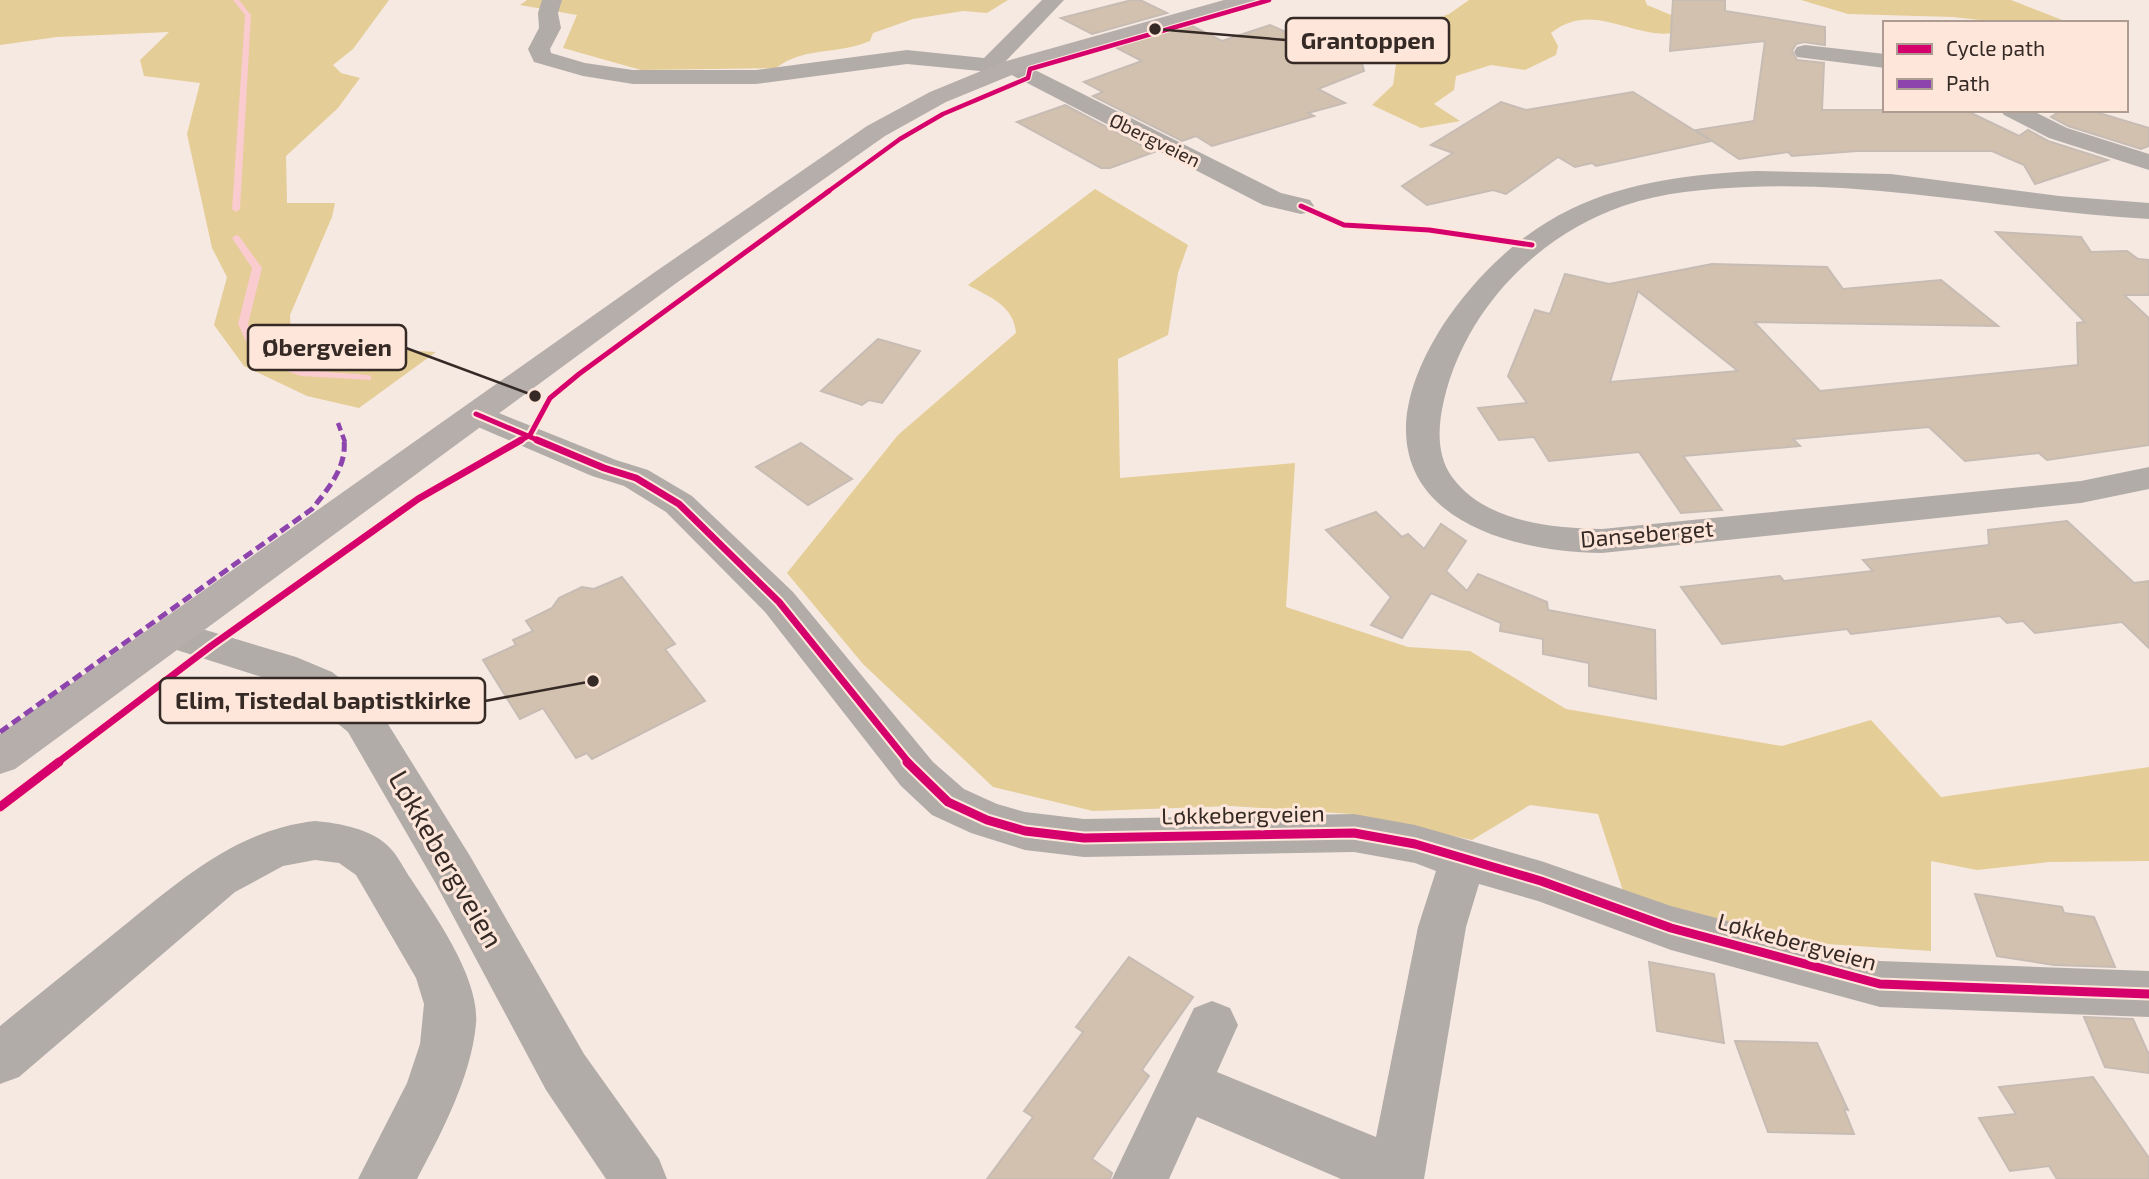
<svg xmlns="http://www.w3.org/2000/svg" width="2149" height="1179" viewBox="0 0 2149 1179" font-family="'Exo 2',sans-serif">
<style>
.forest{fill:#e4cd96}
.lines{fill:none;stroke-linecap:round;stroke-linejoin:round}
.stream{fill:#facbcf;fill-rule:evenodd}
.building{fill:#d3c1af;stroke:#c6bcb4;stroke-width:2;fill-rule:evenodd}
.street{fill:#b2aca9;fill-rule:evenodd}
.primary{fill:#b6aeaa;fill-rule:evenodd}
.quiet-far1{stroke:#8e44ad;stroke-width:4.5;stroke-dasharray:8 4.5;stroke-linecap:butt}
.quiet{stroke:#8e44ad;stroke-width:5;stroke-dasharray:10 5;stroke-linecap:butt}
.cycleway-far3-casing{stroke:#fee7da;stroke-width:7}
.cycleway-far2-casing{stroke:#fee7da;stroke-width:9}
.cycleway-far1-casing{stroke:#fee7da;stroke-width:11}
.cycleway-casing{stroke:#fee7da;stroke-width:13}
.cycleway-far3{stroke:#d6006c;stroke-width:4.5}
.cycleway-far2{stroke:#d6006c;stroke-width:5}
.cycleway-far1{stroke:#d6006c;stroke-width:7}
.cycleway{stroke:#d6006c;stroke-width:9}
.labels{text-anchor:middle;stroke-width:6;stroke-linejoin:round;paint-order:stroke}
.far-street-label{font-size:19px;fill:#352a25;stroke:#fee7da}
.street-label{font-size:23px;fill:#352a25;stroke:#fee7da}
.near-street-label{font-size:28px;fill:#352a25;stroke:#fee7da}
.leader{fill:none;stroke:#352a25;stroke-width:2.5}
.callout-dot{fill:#352a25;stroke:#fee7da;stroke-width:2.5}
.callout{fill:#fee7da;stroke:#352a25;stroke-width:2.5}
.callout-label{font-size:24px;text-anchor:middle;font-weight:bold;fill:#352a25}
</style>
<rect width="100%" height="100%" fill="#f6e9e2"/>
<g class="forest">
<polygon points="0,0 389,0 353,49 333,65 341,73 360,78 338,108 286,156 287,203 335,203 332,217 290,315 291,336 351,347 436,352 359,408 307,396 244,366 214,325 227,277 212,248 187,134 200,83 144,76 140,60 169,32 57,37 0,45"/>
<path d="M527,0H1008L987,13L963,11L913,19L873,33L870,41C838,55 805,46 776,68L641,70L563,48L577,15L520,5Z"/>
<path d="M1469,0H1645L1647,5L1693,24C1687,26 1679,31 1672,33C1631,39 1593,0 1551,33L1558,46L1556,55L1525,70L1491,65L1456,76L1454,90L1434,104L1460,121L1421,128L1372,105L1393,85L1396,64L1434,33L1419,25L1449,14Z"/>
<polygon points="1801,0 2011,0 2070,23 2007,23 1953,17 1848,14"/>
<path d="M1095,189L1188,245L1178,273L1168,335L1118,359L1120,478L1295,463L1286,607L1408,647L1470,651L1566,709L1782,746L1871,720L1941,797L2149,767V861L2049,862L1977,870L1931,861V951L1754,939L1623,891L1598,814L1530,805L1472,840L1351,814L1231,806L1093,811L993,787L863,664L787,573L898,435L1016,333C1014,305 989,297 968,285Z"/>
</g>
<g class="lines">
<g class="stream">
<polygon points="233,0 239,0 251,15 240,209 236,212 232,209 245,15"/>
<polygon points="236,235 239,236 262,268 248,324 263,356 302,370 367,375 371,376 371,380 301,376 255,360 238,324 252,268 232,238"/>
</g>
</g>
<g class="building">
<polygon points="1132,0 1140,0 1167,13 1092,34 1061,18"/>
<polygon points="1673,0 1725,0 1725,11 1825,27 1825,45 1804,42 1796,44 1792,51 1797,60 1824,63 1822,110 1965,110 2019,136 2028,130 2048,141 2108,160 2035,184 2024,165 1992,151 1857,151 1792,156 1788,152 1739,159 1696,130 1754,121 1765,41 1670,51"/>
<polygon points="1190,25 1222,41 1270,25 1337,54 1315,64 1361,59 1364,71 1318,89 1345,103 1308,113 1314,116 1212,146 1196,136 1182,141 1093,96 1103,92 1084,82 1142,61 1115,47"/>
<polygon points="1633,92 1711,141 1596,166 1592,163 1575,167 1558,157 1506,194 1493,190 1427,205 1402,186 1453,153 1431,145 1501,102 1526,110"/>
<polygon points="1065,105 1154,152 1110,168 1101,168 1017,122"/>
<polygon points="2062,110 2089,110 2149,128 2149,146 2141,149 2068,126 2051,117"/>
<path d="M1996,232L2081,237L2091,252L2127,251L2138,259L2149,260V295H2124L2149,318V445L2047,460L2039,453L1965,461L1929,427L1793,439L1800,446L1683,456L1722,510L1681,513L1639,452L1549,461L1534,437L1499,440L1478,408L1527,403L1508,376L1535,310L1550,314L1565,274L1609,284L1712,264L1827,267L1843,289L1941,280L1998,326L1754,322L1820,391L2078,365L2077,323L2085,322ZM1638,291L1738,371L1610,382Z"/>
<polygon points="878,339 920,351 882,403 869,400 862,405 821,391"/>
<polygon points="801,443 852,479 808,505 756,467"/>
<polygon points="1376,512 1402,537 1408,534 1424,549 1441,524 1466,541 1446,571 1467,591 1478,574 1547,602 1548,610 1655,630 1656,699 1589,686 1589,663 1543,654 1543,639 1500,631 1501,623 1431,593 1402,638 1371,625 1391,597 1326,530"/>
<polygon points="2067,521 2134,583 2149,581 2149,648 2122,622 2035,633 2023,621 2007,623 2000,616 1851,634 1847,629 1722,644 1681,587 1780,576 1784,581 1873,571 1863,560 1989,545 1988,530"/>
<polygon points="622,577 675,644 665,649 705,701 592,759 587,753 576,758 543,708 520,719 483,660 516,645 513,640 533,631 526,621 552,608 559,598 582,587 594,589"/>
<polygon points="1975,894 2062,907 2064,913 2094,917 2115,967 2054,965 1997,956"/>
<polygon points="1129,957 1193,997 1142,1070 1149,1076 1092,1159 1112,1173 1110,1179 987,1179 1033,1117 1024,1111 1083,1032 1076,1027"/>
<polygon points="1649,962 1714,974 1724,1043 1657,1031"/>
<polygon points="2084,1017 2133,1019 2149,1055 2149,1073 2105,1067"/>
<polygon points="1735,1041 1817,1043 1848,1110 1844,1109 1854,1134 1768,1132"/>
<polygon points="2093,1077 2149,1158 2149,1179 2057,1179 2049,1166 2010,1171 1979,1118 2016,1114 1999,1087"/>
</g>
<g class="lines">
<g class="street">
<polygon points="542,0 562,0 558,13 561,28 550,49 551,53 585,63 633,70 756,70 907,50 984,58 1042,0 1064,0 1005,62 1019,62 1281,193 1310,200 1314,206 1310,212 1301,214 1263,205 1002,70 1003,74 1000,79 984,79 980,71 907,64 756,84 633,84 583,76 534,62 528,49 539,28 538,13"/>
<polygon points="1805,45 1885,54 1885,68 1797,57 1794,52 1797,47"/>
<polygon points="2000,110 2031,110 2067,128 2149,154 2149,170 2049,138 2004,115"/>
<path d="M1757,171L1891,174L2059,196L2149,203V219C2015,212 1883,181 1748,187C1706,189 1663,192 1623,206C1536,236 1465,311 1444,400C1438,425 1436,455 1452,477C1485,522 1551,528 1602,529L2081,481L2149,467V489L2081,503L1602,553C1454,550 1346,478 1443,325C1475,277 1519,234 1571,209C1629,181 1693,174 1757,171Z"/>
<polygon points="476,404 616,460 648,470 692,496 793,592 933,762 964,789 997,804 1025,812 1084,819 1354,814 1415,825 1541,861 1671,906 1880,961 2149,971 2149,1017 1880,1007 1671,950 1538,901 1479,884 1466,927 1424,1179 1341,1179 1197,1117 1169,1179 1112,1179 1194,1008 1212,1001 1230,1008 1238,1025 1217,1072 1376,1137 1418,927 1436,871 1415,863 1354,852 1084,857 1025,850 971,833 932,815 901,786 765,612 666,512 624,486 592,476 464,421 459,414 464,407"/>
<polygon points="172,620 296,657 332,672 378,708 470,856 584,1054 659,1159 667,1179 606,1179 546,1090 436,884 348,732 302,694 268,679 158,644 152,634 158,624"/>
<path d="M315,821C339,823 373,829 390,848C398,856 404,869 411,879C435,916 480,978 476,1024C471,1077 442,1132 417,1179H358L407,1083L420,1044L424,1004L416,978L356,875L339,863L315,860L283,866L235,892L19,1077L0,1084V1026C40,993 81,961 121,928C181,880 236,830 315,821Z"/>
</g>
<polygon class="primary" points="1224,0 1256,0 1253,4 1019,72 946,102 885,136 675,284 15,769 0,774 0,734 655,272 867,126 930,92 1003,62"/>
<polyline class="quiet-far1" points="338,423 345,442"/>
<path class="quiet" d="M0,732L312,509C328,489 347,467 344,440"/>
<g class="cycleway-far3-casing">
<polyline id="cycleway-far3" points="826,193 900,139 943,114 1028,78 1030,69 1269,0"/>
</g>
<g class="cycleway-far2-casing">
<g id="cycleway-far2">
<polyline points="1301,206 1344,225 1429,230 1532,245"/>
<polyline points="476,414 542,442"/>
<polyline points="518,442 530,435 550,398 579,374 829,191"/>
</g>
</g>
<g class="cycleway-far1-casing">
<g id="cycleway-far1">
<polyline points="537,440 604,468 636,478 679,504 779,602 909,763"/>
<polyline points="57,763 211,646 418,499 521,440"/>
</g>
</g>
<g class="cycleway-casing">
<g id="cycleway">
<polyline points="907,762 948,802 987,820 1025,831 1084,838 1354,833 1415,844 1541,881 1671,928 1880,984 2149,994"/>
<polyline points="0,807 59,762"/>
</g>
</g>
<use href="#cycleway-far3" class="cycleway-far3"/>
<use href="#cycleway-far2" class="cycleway-far2"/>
<use href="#cycleway-far1" class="cycleway-far1"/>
<use href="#cycleway" class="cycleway"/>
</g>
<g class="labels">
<g class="far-street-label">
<text transform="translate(1155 140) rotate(26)" y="7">Øbergveien</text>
</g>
<g class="street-label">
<text transform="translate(1647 534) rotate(-5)" y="8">Danseberget</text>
<text transform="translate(1243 815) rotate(-1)" y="8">Løkkebergveien</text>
<text transform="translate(1797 942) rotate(15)" y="8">Løkkebergveien</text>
</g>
<g class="near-street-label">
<text transform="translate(446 859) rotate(60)" y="10">Løkkebergveien</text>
</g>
</g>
<path class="leader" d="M1155 29L1286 40M535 396L406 348M593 681L485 701"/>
<g class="callout-dot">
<circle cx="1155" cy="29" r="7"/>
<circle cx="535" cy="396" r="7"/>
<circle cx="593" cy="681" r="7"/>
</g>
<g class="callout">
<rect x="1286" y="18" width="163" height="45" rx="7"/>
<rect x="248" y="325" width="158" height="45" rx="7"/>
<rect x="160" y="678" width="325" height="45" rx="7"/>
</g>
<g class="callout-label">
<text x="1368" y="49">Grantoppen</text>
<text x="327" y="356">Øbergveien</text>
<text x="323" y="709">Elim, Tistedal baptistkirke</text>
</g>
<rect x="1883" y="21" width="245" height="91" fill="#fee7da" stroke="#ae9b92" stroke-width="2"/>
<rect x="1897" y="44" width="35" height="10" fill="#d6006c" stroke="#ae9b92" stroke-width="2"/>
<text x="1946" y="56" font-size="21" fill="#352a25">Cycle path</text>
<rect x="1897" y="79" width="35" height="10" fill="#8e44ad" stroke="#ae9b92" stroke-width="2"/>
<text x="1946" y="91" font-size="21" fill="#352a25">Path</text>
</svg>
